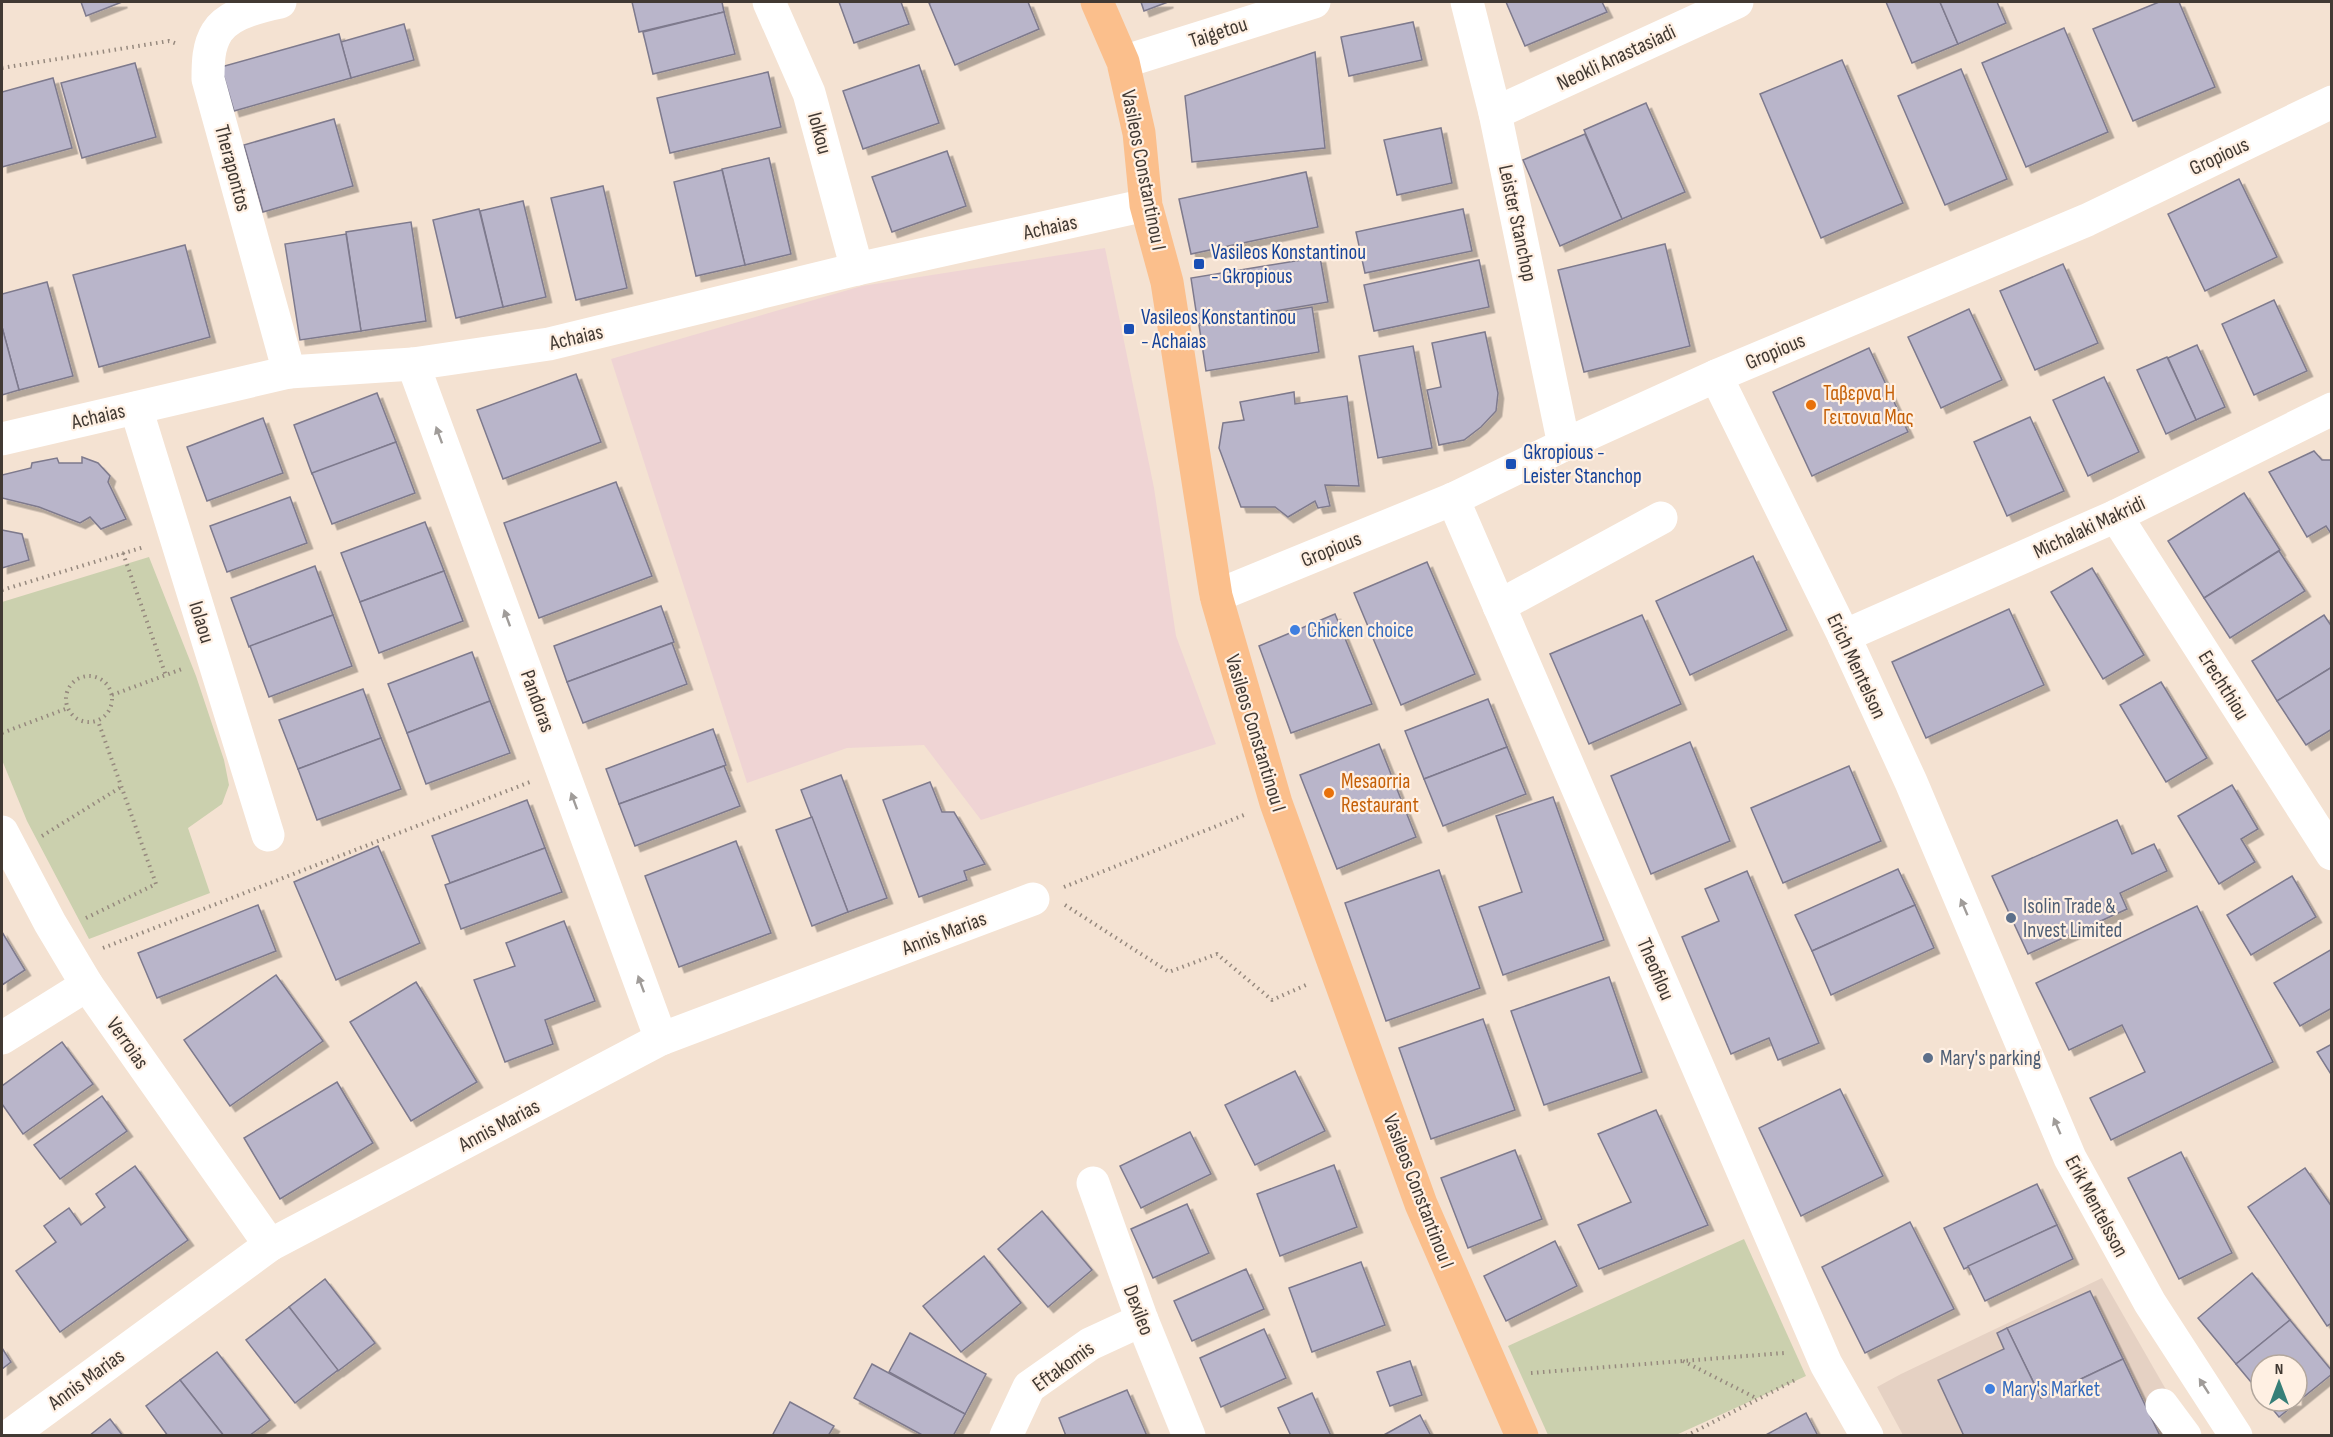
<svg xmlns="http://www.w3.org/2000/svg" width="2333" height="1437" viewBox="0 0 2333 1437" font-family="'Sofia Sans Condensed',sans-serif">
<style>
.commercial{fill:#e5d1c3}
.education{fill:#efd4d4}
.green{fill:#cbd0ae}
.building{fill:#b9b5ca;stroke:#7e7a8d;stroke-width:1.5;filter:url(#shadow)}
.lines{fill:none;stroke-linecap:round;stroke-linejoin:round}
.path{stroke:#96897e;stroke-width:4;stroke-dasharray:1.5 4.5;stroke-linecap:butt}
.minor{stroke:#fff;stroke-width:33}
.major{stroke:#fbbf8c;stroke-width:33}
.oneway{fill:#a09c99}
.transit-dot{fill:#1a4fb4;stroke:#fff0e3;stroke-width:2}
.food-dot{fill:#e8710a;stroke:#fff0e3;stroke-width:2}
.shop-dot{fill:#3f7fe0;stroke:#fff0e3;stroke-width:2}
.service-dot{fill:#5c6f8a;stroke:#fff0e3;stroke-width:2}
.labels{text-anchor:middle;stroke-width:4.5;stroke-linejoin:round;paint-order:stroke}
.street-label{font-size:21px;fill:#413933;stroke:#fff0e3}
.transit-label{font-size:21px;fill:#164399;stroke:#fff0e3;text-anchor:start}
.food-label{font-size:21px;fill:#c56008;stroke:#fff0e3;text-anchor:start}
.shop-label{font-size:21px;fill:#366cbe;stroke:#fff0e3;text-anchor:start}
.service-label{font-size:21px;fill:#4e5e75;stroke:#fff0e3;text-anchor:start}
</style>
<defs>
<filter id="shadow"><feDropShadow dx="5.5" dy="5.5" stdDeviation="0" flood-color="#0004"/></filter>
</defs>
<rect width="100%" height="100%" fill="#f4e2d2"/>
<polygon class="commercial" points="2102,1278 2192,1435 1903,1435 1877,1387 1901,1374"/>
<polygon class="education" points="1105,248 1154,488 1176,636 1216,744 981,820 924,745 847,748 747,783 611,359 862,286"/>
<g class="green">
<polygon points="149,557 196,676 224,760 229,785 222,804 188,828 210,893 89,939 27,821 2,760 2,602"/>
<polygon points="1744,1239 1806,1376 1676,1435 1548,1435 1508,1346"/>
</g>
<g class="building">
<polygon points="81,2 122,2 86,16"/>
<polygon points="632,2 722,2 724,12 639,32"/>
<polygon points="839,2 901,2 909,24 854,43"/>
<polygon points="932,2 1028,2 1039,29 955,65 929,3"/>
<polygon points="1141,2 1168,2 1144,11"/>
<polygon points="1506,2 1602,2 1607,12 1525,46"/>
<polygon points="1886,2 1940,2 1958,44 1912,63"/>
<polygon points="1940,2 1997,2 2006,23 1958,44"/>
<polygon points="2159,2 2179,2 2215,87 2133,121 2093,29"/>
<polygon points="724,12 735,54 653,74 643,32"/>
<polygon points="1413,22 1422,60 1349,76 1341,37"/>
<polygon points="404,24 414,60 351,78 341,42"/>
<polygon points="2064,28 2108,132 2026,167 1982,63"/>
<polygon points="339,34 351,78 234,111 221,67"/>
<polygon points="1315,52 1325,148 1192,162 1185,96"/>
<polygon points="1842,60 1903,203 1821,238 1760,94"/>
<polygon points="135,63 156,137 82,158 61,83"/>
<polygon points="919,65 939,123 863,149 843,91"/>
<polygon points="1961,69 2007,179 1945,205 1898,96"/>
<polygon points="768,72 781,127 670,153 657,98"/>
<polygon points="53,78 72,148 2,167 2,92"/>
<polygon points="1646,103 1685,192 1622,219 1584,130"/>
<polygon points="334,119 353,186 263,212 244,145"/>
<polygon points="1441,128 1452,183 1397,195 1384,140"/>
<polygon points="1585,134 1622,219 1560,246 1523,160"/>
<polygon points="947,151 966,206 892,232 872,177"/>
<polygon points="769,158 791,254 745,265 722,169"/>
<polygon points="722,170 745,265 696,276 674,182"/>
<polygon points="1306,172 1318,227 1191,254 1179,199"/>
<polygon points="2239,179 2277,257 2205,291 2168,214"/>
<polygon points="603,186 627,288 576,300 551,198"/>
<polygon points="523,201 546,297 503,307 480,211"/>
<polygon points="479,209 503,307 456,318 433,220"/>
<polygon points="1463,209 1472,251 1365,273 1356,232"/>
<polygon points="411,222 426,321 361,331 346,232"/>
<polygon points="346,234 361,331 300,340 285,244"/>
<polygon points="1665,244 1690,346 1584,372 1558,270"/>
<polygon points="185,245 210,337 99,367 73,275"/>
<polygon points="1320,257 1328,302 1198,324 1191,278"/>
<polygon points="1479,260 1489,307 1374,331 1364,285"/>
<polygon points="2063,264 2098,343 2035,370 2000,291"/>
<polygon points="47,282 73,376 19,390 2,327 2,294"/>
<polygon points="2274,300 2307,371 2254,395 2222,324"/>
<polygon points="1312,307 1319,352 1206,371 1199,325"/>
<polygon points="1969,309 2002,380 1941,408 1908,337"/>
<polygon points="2,327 19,390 2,395"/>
<polygon points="1485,332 1498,393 1496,411 1481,427 1464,440 1439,445 1427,390 1441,387 1432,343"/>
<polygon points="2197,345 2225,407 2196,420 2168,358"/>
<polygon points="1413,346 1432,448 1378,458 1359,356"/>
<polygon points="1869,348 1908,432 1812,476 1773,392"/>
<polygon points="2167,357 2196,420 2166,434 2137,370"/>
<polygon points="576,374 601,442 503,479 477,410"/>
<polygon points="2104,377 2139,452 2088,476 2053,400"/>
<polygon points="1294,392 1295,404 1347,396 1359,486 1325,485 1330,506 1318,508 1315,501 1288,517 1275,507 1241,507 1219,448 1223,423 1244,420 1240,402"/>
<polygon points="377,393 396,442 312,474 294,425"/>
<polygon points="2030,417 2064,491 2007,516 1974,442"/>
<polygon points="263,418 283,473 207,501 187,447"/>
<polygon points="396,442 415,493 332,524 312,473"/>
<polygon points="2314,451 2322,460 2332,460 2332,535 2326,526 2307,537 2269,472"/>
<polygon points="82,457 98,463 110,476 108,482 126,519 101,529 90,517 80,523 39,507 2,498 2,475 31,468 32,463 57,458 59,463 82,463"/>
<polygon points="616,482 652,576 539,618 504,523"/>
<polygon points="2244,493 2280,550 2204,598 2168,541"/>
<polygon points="290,497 307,543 227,572 210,526"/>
<polygon points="425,522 444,571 360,602 341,553"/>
<polygon points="2,530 22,534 29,560 2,568"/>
<polygon points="2279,551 2305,591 2230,638 2204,598"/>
<polygon points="1753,556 1787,630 1690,675 1656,601"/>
<polygon points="1427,562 1475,674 1401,705 1354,593"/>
<polygon points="315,566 333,615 249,647 231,598"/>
<polygon points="2092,568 2144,655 2103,679 2051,592"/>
<polygon points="444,571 463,621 379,653 360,602"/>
<polygon points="661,606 674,642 567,682 554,646"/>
<polygon points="2009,609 2044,685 1926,738 1892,662"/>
<polygon points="1335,614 1372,704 1291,733 1259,646"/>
<polygon points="333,615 352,666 269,697 250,646"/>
<polygon points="1642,615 1681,704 1589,744 1550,654"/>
<polygon points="2324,615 2332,627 2332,667 2277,701 2252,661"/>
<polygon points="672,643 687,684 583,723 567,682"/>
<polygon points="472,652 490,701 407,733 388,684"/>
<polygon points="2332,667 2332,729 2306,745 2277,701"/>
<polygon points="2161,682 2207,758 2166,782 2120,705"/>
<polygon points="363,689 381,738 298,769 279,720"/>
<polygon points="1488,699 1507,747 1424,779 1405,731"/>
<polygon points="490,701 510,753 426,784 407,733"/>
<polygon points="713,729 726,765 619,804 606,769"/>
<polygon points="381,738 401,789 317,820 298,769"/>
<polygon points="1690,742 1730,841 1651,874 1611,776"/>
<polygon points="1379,744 1416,837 1337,869 1300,775"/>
<polygon points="1507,747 1526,794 1443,826 1424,779"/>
<polygon points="724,766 740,806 635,846 619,804"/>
<polygon points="1849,766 1881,841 1783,883 1751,808"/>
<polygon points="841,775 887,898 848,912 801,790"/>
<polygon points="930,782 942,812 954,812 985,864 964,871 967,880 919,897 883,800"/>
<polygon points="2232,785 2258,829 2241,839 2255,862 2219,884 2178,816"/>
<polygon points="1553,797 1604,940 1503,975 1479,907 1522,892 1496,816"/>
<polygon points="527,800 545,848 450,883 432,836"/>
<polygon points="812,817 848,912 812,926 776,830"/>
<polygon points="2117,820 2132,854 2154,844 2167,871 2120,893 2127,909 2028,954 1992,876"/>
<polygon points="736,841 771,933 679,967 645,876"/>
<polygon points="378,846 420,943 336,980 294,882"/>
<polygon points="545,848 562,892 461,929 445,885"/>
<polygon points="1898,869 1915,905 1812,951 1795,915"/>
<polygon points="1439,870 1480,988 1386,1021 1345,903"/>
<polygon points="1747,871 1819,1043 1778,1060 1769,1038 1731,1054 1682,937 1719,921 1705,889"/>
<polygon points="2292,876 2316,917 2251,955 2227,915"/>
<polygon points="258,905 276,951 157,998 138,953"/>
<polygon points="1915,905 1934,948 1831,995 1812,951"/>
<polygon points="2197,906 2273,1062 2111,1140 2090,1098 2145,1072 2122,1025 2069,1050 2036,983"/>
<polygon points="564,921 595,1001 545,1020 553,1044 505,1062 474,980 515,966 506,943"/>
<polygon points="2,932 25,970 2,985"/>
<polygon points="2332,949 2332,1008 2300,1026 2274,983"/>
<polygon points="276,975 323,1041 230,1106 184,1040"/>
<polygon points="1609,977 1642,1072 1544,1105 1511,1011"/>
<polygon points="416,982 477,1082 411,1121 350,1022"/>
<polygon points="1483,1019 1515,1110 1431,1139 1399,1048"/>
<polygon points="62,1042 93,1084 23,1134 2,1104 2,1086"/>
<polygon points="2332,1044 2332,1076 2317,1052"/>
<polygon points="1295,1071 1325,1131 1255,1165 1225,1105"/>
<polygon points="337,1082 373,1143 280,1199 244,1138"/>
<polygon points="1840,1089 1883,1176 1801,1216 1759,1128"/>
<polygon points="102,1096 127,1131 60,1179 34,1145"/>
<polygon points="1656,1110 1708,1225 1599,1269 1578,1225 1631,1202 1598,1134"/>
<polygon points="1190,1132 1211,1174 1141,1208 1120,1166"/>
<polygon points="1515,1150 1542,1219 1468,1248 1441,1178"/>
<polygon points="2181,1152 2232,1253 2179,1279 2128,1178"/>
<polygon points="1334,1165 1357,1227 1280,1256 1257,1194"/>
<polygon points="135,1166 188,1240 60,1332 16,1271 56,1242 44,1226 69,1208 81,1225 105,1207 96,1194"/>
<polygon points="2305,1168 2332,1207 2332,1323 2327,1326 2248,1207"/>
<polygon points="2037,1184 2057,1225 1964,1269 1944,1228"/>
<polygon points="1187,1204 1209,1253 1153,1278 1131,1229"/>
<polygon points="1042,1211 1092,1270 1048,1307 998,1249"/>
<polygon points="1910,1222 1954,1309 1865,1353 1822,1267"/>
<polygon points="2057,1225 2073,1259 1985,1301 1968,1266"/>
<polygon points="1555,1241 1577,1286 1506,1321 1484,1276"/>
<polygon points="984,1256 1021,1303 961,1352 923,1306"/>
<polygon points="1361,1262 1385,1325 1312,1352 1289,1288"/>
<polygon points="1246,1269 1264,1309 1192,1341 1174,1301"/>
<polygon points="2252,1273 2290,1320 2236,1364 2198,1318"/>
<polygon points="325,1279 375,1343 338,1371 289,1307"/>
<polygon points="2090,1291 2123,1359 2041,1398 2007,1328"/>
<polygon points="289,1307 338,1370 295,1403 246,1340"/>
<polygon points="2290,1320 2332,1371 2332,1374 2279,1417 2266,1401 2297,1401 2297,1365 2261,1365 2261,1394 2236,1364"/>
<polygon points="2007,1328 2041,1398 2123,1359 2160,1436 1964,1436 1938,1380 2004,1349 1997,1333"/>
<polygon points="1264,1329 1286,1378 1221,1407 1200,1358"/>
<polygon points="910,1333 986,1374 965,1414 889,1372"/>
<polygon points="2,1348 11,1362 2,1369"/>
<polygon points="217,1352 270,1420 249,1436 224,1436 180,1380"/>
<polygon points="1410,1361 1422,1395 1390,1406 1377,1372"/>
<polygon points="872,1364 965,1414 953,1436 924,1436 854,1398"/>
<polygon points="180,1380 224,1436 168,1436 146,1406"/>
<polygon points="1127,1390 1147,1436 1066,1436 1059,1418"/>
<polygon points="1312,1393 1331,1436 1291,1436 1278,1408"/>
<polygon points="790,1402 834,1426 828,1436 772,1436"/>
<polygon points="1806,1413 1818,1436 1764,1436"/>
<polygon points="1420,1415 1431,1436 1382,1436"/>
<polygon points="110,1419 123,1436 89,1436"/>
</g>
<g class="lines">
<g class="path">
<polyline points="2,68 169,41 177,44"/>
<polyline points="123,553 166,676"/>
<polyline points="2,590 144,547"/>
<circle cx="89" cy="699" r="23"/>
<polyline points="112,695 182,669"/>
<polyline points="2,733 68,708"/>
<polyline points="42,836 121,787"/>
<polyline points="1064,887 1244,815"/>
<polyline points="1065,905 1169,972 1217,954 1272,1000 1306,985"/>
<polyline points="86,918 156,884 98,721"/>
<polyline points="103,948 530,782"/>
<polyline points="1683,1361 1758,1399"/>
<polyline points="1531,1373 1784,1353"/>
<polyline points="1686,1436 1795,1380"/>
</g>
<g class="minor">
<path d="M280,2C260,6 228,14 217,32C208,46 208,64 208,79L289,372"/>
<polyline points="769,2 809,93 857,269"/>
<polyline points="1467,2 1495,113 1564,445"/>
<polyline points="1123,62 1314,2"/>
<polyline points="1495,113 1737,2"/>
<polyline points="413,364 661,1039"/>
<polyline points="1716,376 1844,636 1911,782 2070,1158 2150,1303 2236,1436"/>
<polyline points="136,408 268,835"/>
<polyline points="2,439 289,372 413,364 549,344 857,269 1146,205"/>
<polyline points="1453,499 1826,1364 1867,1436"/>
<polyline points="2116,516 2332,854"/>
<polyline points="1216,596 1453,499 1564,445 1716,376 2087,220 2332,102"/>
<polyline points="1499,606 1661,518"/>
<polyline points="1844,636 2116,516 2332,409"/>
<polyline points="2,832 50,923 87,985 270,1245"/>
<polyline points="2,1038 87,985"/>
<polyline points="1093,1183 1142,1320 1189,1436"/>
<polyline points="2162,1405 2185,1436"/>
<polyline points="9,1436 270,1245 661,1039 1033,899"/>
<polyline points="1006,1436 1029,1387 1090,1344 1142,1320"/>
</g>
<polyline class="major" points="1097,2 1123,62 1139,133 1146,205 1167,282 1216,596 1276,803 1421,1204 1522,1436"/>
</g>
<defs><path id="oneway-solid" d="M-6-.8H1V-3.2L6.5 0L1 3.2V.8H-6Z" transform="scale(1.5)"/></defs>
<g class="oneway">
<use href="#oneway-solid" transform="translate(439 435) rotate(-110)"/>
<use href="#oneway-solid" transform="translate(507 618) rotate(-110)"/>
<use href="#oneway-solid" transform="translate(574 801) rotate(-110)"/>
<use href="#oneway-solid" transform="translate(1964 907) rotate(-113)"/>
<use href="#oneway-solid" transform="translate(641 984) rotate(-110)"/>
<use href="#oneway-solid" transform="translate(2057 1126) rotate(-113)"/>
<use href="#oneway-solid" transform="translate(2204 1386) rotate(-123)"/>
</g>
<g class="transit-dot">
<rect x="1193" y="258" width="12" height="12" rx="3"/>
<rect x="1123" y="323" width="12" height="12" rx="3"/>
<rect x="1505" y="458" width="12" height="12" rx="3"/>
</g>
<g class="food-dot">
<circle cx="1811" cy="405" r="6"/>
<circle cx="1329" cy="793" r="6"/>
</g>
<g class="shop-dot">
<circle cx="1295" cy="630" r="6"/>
<circle cx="1990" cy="1389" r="6"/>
</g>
<g class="service-dot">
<circle cx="2011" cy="918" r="6"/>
<circle cx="1928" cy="1058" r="6"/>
</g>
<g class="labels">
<g class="street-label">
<text transform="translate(1218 32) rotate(-18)" y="7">Taigetou</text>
<text transform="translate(1616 57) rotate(-25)" y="7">Neokli Anastasiadi</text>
<text transform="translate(820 133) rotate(75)" y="7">Iolkou</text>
<text transform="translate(2219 156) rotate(-25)" y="7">Gropious</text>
<text transform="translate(233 168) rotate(75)" y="7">Therapontos</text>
<text transform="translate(1144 170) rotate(79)" y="7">Vasileos Constantinou I</text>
<text transform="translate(1518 223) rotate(78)" y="7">Leister Stanchop</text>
<text transform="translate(1050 227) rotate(-12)" y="7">Achaias</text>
<text transform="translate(576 337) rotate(-13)" y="7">Achaias</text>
<text transform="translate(1775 351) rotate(-23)" y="7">Gropious</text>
<text transform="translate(98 416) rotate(-13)" y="7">Achaias</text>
<text transform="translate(2089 527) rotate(-25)" y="7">Michalaki Makridi</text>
<text transform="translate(1331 549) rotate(-22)" y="7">Gropious</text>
<text transform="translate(202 622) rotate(73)" y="7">Iolaou</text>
<text transform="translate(1857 666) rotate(65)" y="7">Erich Mentelson</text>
<text transform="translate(2224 685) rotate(58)" y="7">Erechthiou</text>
<text transform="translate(538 701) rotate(70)" y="7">Pandoras</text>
<text transform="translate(1256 733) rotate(73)" y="7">Vasileos Constantinou I</text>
<text transform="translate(944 933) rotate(-21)" y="7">Annis Marias</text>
<text transform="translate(1656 969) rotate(67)" y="7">Theofilou</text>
<text transform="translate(128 1043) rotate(55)" y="7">Verroias</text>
<text transform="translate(499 1125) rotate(-28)" y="7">Annis Marias</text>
<text transform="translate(1419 1191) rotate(69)" y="7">Vasileos Constantinou I</text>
<text transform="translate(2097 1206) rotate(62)" y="7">Erik Mentelsson</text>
<text transform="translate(1139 1310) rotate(69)" y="7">Dexileo</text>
<text transform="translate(1063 1366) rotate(-36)" y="7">Eftakomis</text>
<text transform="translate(86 1379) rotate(-36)" y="7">Annis Marias</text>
</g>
<g class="transit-label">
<text x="1211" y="259">Vasileos Konstantinou<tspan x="1211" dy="24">- Gkropious</tspan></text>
<text x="1141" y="324">Vasileos Konstantinou<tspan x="1141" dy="24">- Achaias</tspan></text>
<text x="1523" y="459">Gkropious -<tspan x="1523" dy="24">Leister Stanchop</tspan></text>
</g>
<g class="food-label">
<text x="1823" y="400">Ταβερνα Η<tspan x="1823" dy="24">Γειτονια Μας</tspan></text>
<text x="1341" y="788">Mesaorria<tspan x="1341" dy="24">Restaurant</tspan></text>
</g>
<g class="shop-label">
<text x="1307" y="637">Chicken choice</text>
<text x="2002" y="1396">Mary's Market</text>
</g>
<g class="service-label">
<text x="2023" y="913">Isolin Trade &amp;<tspan x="2023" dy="24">Invest Limited</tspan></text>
<text x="1940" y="1065">Mary's parking</text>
</g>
</g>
<rect width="2333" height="1437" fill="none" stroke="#413933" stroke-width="6"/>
<g transform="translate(2279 1383)"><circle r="28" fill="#fff0e3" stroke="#b3a79d" stroke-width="1.5"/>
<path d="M0-4.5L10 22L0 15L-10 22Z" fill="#377f78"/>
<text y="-9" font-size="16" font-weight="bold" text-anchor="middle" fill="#413933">N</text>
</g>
</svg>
